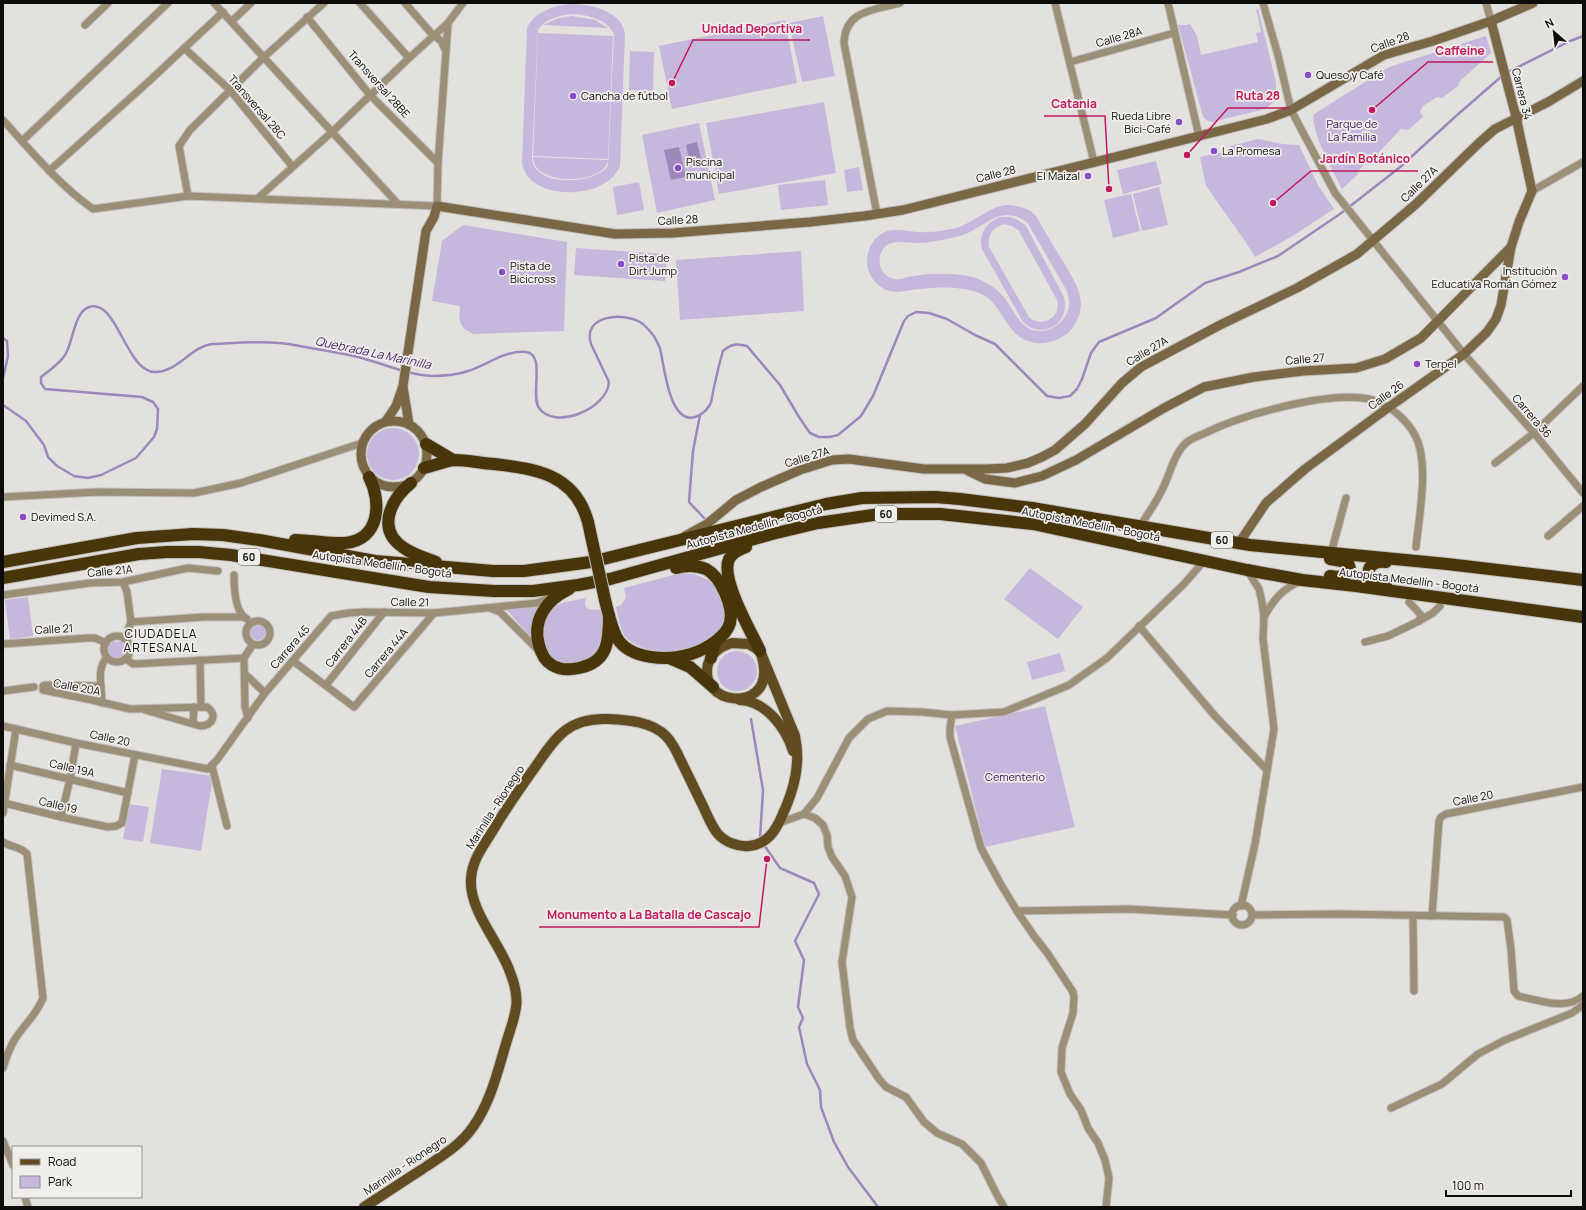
<svg xmlns="http://www.w3.org/2000/svg" width="1586" height="1210" viewBox="0 0 1586 1210" font-family="Manrope,sans-serif">
<style>
.green{fill:#c6b7dd;fill-rule:evenodd}
.water{fill:#9d88bb}
.lines{fill:none;stroke-linecap:round;stroke-linejoin:round}
.stream{stroke:#9d88bb;stroke-width:2.5}
.street-casing{stroke:#c1bfbc;stroke-width:9}
.secondary-casing{stroke:#c1bfbc;stroke-width:11}
.primary-casing{stroke:#c1bfbc;stroke-width:12}
.highway-casing{stroke:#c1bfbc;stroke-width:14}
.street{stroke:#9b8f78;stroke-width:7}
.secondary{stroke:#796746;stroke-width:9}
.primary{stroke:#614b20;stroke-width:10}
.highway{stroke:#48350a;stroke-width:12}
.highway-bridge-casing{stroke:#c1bfbc;stroke-width:14;stroke-linecap:butt}
.highway-bridge{stroke:#48350a;stroke-width:12}
.poi-dot{fill:#874dc4;stroke:#f0eeeb;stroke-width:1.5}
.labels{text-anchor:middle;stroke-width:3.5;stroke-linejoin:round;paint-order:stroke}
.shield{fill:#f0eeeb;stroke:#51504e;stroke-width:1}
.shield-label{font-size:10px;font-weight:bold;fill:#0d0c0b}
.street-label{font-size:11px;fill:#0d0c0b;stroke:#f0eeeb}
.poi-label{font-size:11px;fill:#0d0c0b;stroke:#f0eeeb;text-anchor:start}
.park-label{font-size:11px;fill:#351554;stroke:#f0eeeb}
.water-label{font-size:12px;font-style:italic;fill:#442564;stroke:#f0eeeb}
.neighbourhood-label{font-size:12px;letter-spacing:1px;fill:#0d0c0b;stroke:#f0eeeb}
.leader{fill:none;stroke:#c2185b;stroke-width:1.5}
.callout-dot{fill:#c2185b;stroke:#f0eeeb;stroke-width:1.5}
.callout-label{font-size:12px;text-anchor:middle;font-weight:bold;fill:#c2185b;stroke:#f0eeeb;stroke-width:3.5;stroke-linejoin:round;paint-order:stroke}
</style>
<rect width="100%" height="100%" fill="#e3e1de"/>
<g class="green">
<path d="M572,4C591,4 623,12 625,34L620,166C607,201 528,202 522,163L527,28C535,11 555,5 572,4ZM573,14C588,15 607,19 614,34L608,166C595,183 546,187 534,166C533,164 532,160 532,157L538,30C545,19 559,15 573,14Z"/>
<polygon points="1256,9 1258,9 1276,82 1276,99 1273,103 1265,109 1212,122 1208,121 1203,117 1178,25 1186,25 1190,24 1197,36 1201,55 1258,42 1256,33 1261,32"/>
<polygon points="572,16 595,20 608,28 543,25 559,18"/>
<polygon points="823,16 835,76 802,82 789,23"/>
<polygon points="785,20 797,83 672,109 659,46"/>
<polygon points="538,33 613,36 608,159 533,156"/>
<path d="M1486,36L1491,53L1459,82L1458,86L1442,98L1437,97L1423,106L1420,111L1423,117L1408,130L1401,129L1378,153L1380,157L1371,165L1365,164L1357,172L1358,174L1342,189C1335,175 1309,128 1314,114L1389,67Z"/>
<polygon points="630,51 654,52 653,91 629,90"/>
<polygon points="824,102 836,173 719,194 706,123"/>
<polygon points="699,123 715,200 657,213 642,135"/>
<polygon points="1258,139 1283,144 1299,145 1318,185 1334,209 1291,237 1255,257 1245,241 1206,186 1200,157 1229,151 1230,146"/>
<path d="M533,157L608,160C606,184 534,188 533,157Z"/>
<polygon points="1156,161 1162,184 1123,194 1117,170"/>
<polygon points="859,167 863,190 847,192 844,170"/>
<polygon points="825,180 828,205 781,210 778,185"/>
<polygon points="639,182 644,210 617,215 613,187"/>
<polygon points="1159,187 1168,225 1142,231 1133,194"/>
<polygon points="1131,194 1140,231 1113,238 1104,200"/>
<path d="M1008,205C1019,206 1028,208 1036,216C1044,230 1052,244 1061,258C1073,279 1090,300 1075,324C1071,330 1068,334 1062,337C1051,344 1037,345 1025,340C1004,330 1001,301 979,293C961,286 938,287 919,289C906,290 896,295 884,289C874,283 867,273 867,262C867,246 878,229 896,230C906,230 916,233 926,232C936,232 946,230 956,228C974,223 989,206 1008,205ZM1006,215L1016,216L1027,222L1067,291C1068,296 1070,301 1069,306C1067,319 1055,330 1042,331C1020,333 1014,308 1002,295C993,285 981,279 968,276C951,273 932,273 914,276C908,276 900,281 894,279C883,276 878,267 880,256C885,237 903,243 918,243C924,243 930,242 936,241C947,239 958,237 968,233C981,227 992,216 1006,215Z"/>
<path d="M1000,217C1011,216 1018,219 1026,226L1064,297C1071,323 1043,341 1023,322L982,249C978,234 986,223 1000,217ZM1004,224L1012,226L1019,231L1057,300C1062,317 1042,329 1029,317L989,247C987,235 993,227 1004,224Z"/>
<path d="M463,225L567,242L564,331L474,334C458,328 459,321 460,306L432,301L442,241Z"/>
<polygon points="576,248 667,254 665,281 574,275"/>
<polygon points="801,251 804,311 680,320 676,260"/>
<circle cx="393" cy="454" r="26"/>
<polygon points="1030,568 1083,607 1058,639 1004,599"/>
<path d="M681,573C713,574 726,592 725,623C716,634 702,647 688,650C670,654 638,652 625,636C620,628 618,616 616,607L621,605L626,598L624,588Z"/>
<polygon points="28,597 33,636 10,639 5,600"/>
<path d="M586,598C582,612 593,609 601,610L604,620L605,638L593,658L572,665L555,661L547,653L542,634L545,616L553,607L565,602Z"/>
<polygon points="537,607 538,608 533,619 531,638 507,610"/>
<circle cx="258" cy="632" r="8"/>
<polygon points="114,640 116,642 121,641 125,646 124,647 125,653 119,659 111,657 107,652 108,645"/>
<circle cx="737" cy="671" r="20"/>
<polygon points="1060,653 1065,671 1032,680 1027,662"/>
<polygon points="1045,706 1075,827 985,847 955,726"/>
<polygon points="162,769 213,776 201,851 150,843"/>
<polygon points="129,804 149,807 143,842 123,839"/>
</g>
<g class="water">
<polygon points="697,142 702,162 690,164 686,145"/>
<polygon points="679,147 686,177 671,180 664,150"/>
</g>
<g class="lines">
<g class="stream">
<polyline points="1506,73 1568,42 1583,36"/>
<polyline points="3,338 7,341 8,356 3,378"/>
<path d="M3,405L26,421L44,445L48,457L57,466L74,476L88,478L101,475L136,458L154,437L157,429L158,409L153,402L142,397L45,389L41,383V377C49,371 60,363 65,355C73,343 74,312 89,307C117,298 126,372 155,372C178,372 191,346 213,344C234,343 258,341 279,343C293,344 308,348 322,350C334,352 346,354 358,357C382,363 407,375 432,376C443,376 457,375 468,371C487,365 505,350 526,352C546,354 530,395 539,408C554,430 607,410 609,382L591,344C582,315 623,312 640,322C645,325 649,330 653,335C656,339 658,344 660,348C664,364 669,425 695,417C700,416 706,411 709,406C712,403 712,396 713,392C716,378 719,364 723,351C731,344 737,343 747,346L780,385L799,417L810,433L819,437H830L838,435L861,416L873,396L904,321L908,316L916,312L929,313L947,319L975,335L995,344L1047,396L1059,398L1070,396L1077,389L1082,379L1091,353L1099,342L1156,318L1205,283L1239,272L1278,256L1340,214L1399,168L1456,116L1502,76"/>
<polyline points="700,415 693,451 689,502 705,519"/>
<polyline points="751,719 763,790 760,839"/>
<polyline points="764,845 780,868 814,883 819,894 795,941 804,960 798,1007 803,1018 799,1027 807,1064 820,1090 821,1107 834,1142 848,1167 878,1207"/>
</g>
<g class="street-casing">
<g id="street">
<polyline points="214,3 398,204"/>
<polyline points="360,3 409,58"/>
<polyline points="405,3 431,33 441,41 446,51"/>
<polyline points="1055,3 1094,162"/>
<polyline points="1168,3 1199,136"/>
<polyline points="1263,3 1278,55 1291,110 1335,193 1464,354 1534,433 1583,493"/>
<polyline points="1486,3 1491,21"/>
<polyline points="307,17 370,95 438,163"/>
<polyline points="232,21 251,3"/>
<polyline points="85,25 108,3"/>
<polyline points="184,48 230,90 292,166"/>
<polyline points="1070,62 1174,33"/>
<path d="M3,120C31,151 59,185 93,209L188,196L437,206L438,163L448,23"/>
<polyline points="22,141 168,3"/>
<polyline points="49,171 146,84 223,12"/>
<polyline points="1532,191 1583,162"/>
<polyline points="188,196 179,146 190,130 264,57 324,3"/>
<polyline points="258,198 332,132 409,58 448,23 463,3"/>
<path d="M877,214L844,43C845,10 874,10 900,3"/>
<polyline points="1495,463 1534,433 1583,386"/>
<polyline points="3,497 98,492 194,493 241,483 362,443"/>
<path d="M1140,526C1148,514 1157,501 1163,488C1170,474 1174,453 1187,442C1191,439 1198,436 1203,434C1241,415 1332,389 1373,400C1392,406 1411,423 1418,442C1428,470 1419,518 1416,547"/>
<polyline points="1548,536 1583,506"/>
<polyline points="1331,553 1346,498"/>
<path d="M234,575C234,587 235,613 247,619"/>
<polyline points="123,582 127,592 131,622 125,638"/>
<polyline points="3,595 90,583 123,582 188,568 218,571"/>
<polyline points="490,608 500,612 539,651"/>
<path d="M1264,617C1273,600 1283,588 1301,581"/>
<circle cx="258" cy="633" r="12"/>
<polyline points="1419,621 1433,613 1440,606"/>
<polyline points="131,622 204,617 244,617"/>
<polyline points="1139,626 1215,716 1267,770"/>
<circle cx="117" cy="649" r="13"/>
<polyline points="1365,642 1388,636 1419,621 1421,615 1409,602"/>
<polyline points="3,644 88,638 95,638 106,643"/>
<polyline points="126,659 133,664 244,658"/>
<polyline points="200,660 201,706"/>
<polyline points="293,661 354,707 434,613"/>
<polyline points="245,674 265,693"/>
<polyline points="326,685 384,612"/>
<path d="M101,686L45,685L43,686V690L92,700L130,709L207,707C218,714 213,726 200,726L145,710"/>
<polyline points="3,691 34,687"/>
<path d="M102,703C102,690 96,667 107,658"/>
<polyline points="952,715 950,728 950,737 981,848 1000,883 1017,911 1034,936 1048,954 1073,992 1074,997 1073,1013 1062,1048 1061,1072 1070,1094 1081,1110 1088,1128 1098,1143 1105,1160 1109,1178 1106,1207"/>
<polyline points="248,718 245,707 244,658 253,644"/>
<polyline points="193,723 194,707"/>
<polyline points="3,726 76,743 208,769 217,760 265,693 331,616 348,613 365,612 434,613 537,603 552,597"/>
<polyline points="10,765 128,793"/>
<polyline points="212,766 227,826"/>
<polyline points="4,803 61,817 108,827 116,826 122,823 135,755"/>
<polyline points="3,813 16,729"/>
<polyline points="804,814 815,818 823,825 827,835 828,847 832,857 845,876 852,897 842,962 850,1028 853,1040 879,1079 886,1087 906,1097 924,1122 937,1133 962,1144 981,1163 997,1195 1004,1207"/>
<polyline points="61,817 70,779 76,743"/>
<polyline points="779,823 804,814 817,798 849,738 868,719 887,711 922,712 952,715 1004,712 1069,685 1107,658 1184,584 1204,561"/>
<path d="M3,842C12,848 20,846 27,854L43,998C37,1014 24,1025 15,1039C9,1048 6,1058 3,1068"/>
<circle cx="1242" cy="915" r="10"/>
<polyline points="1241,906 1255,844 1274,729 1263,639 1264,617 1262,602 1259,589 1247,570"/>
<polyline points="1017,911 1128,909 1233,915"/>
<path d="M1252,915L1340,914L1504,917L1507,920L1511,949L1514,991L1518,996C1538,1000 1566,1011 1583,996"/>
<polyline points="1413,916 1414,991"/>
<polyline points="1432,916 1439,821 1441,817 1446,814 1583,787"/>
<polyline points="1391,1108 1442,1084 1478,1054 1505,1040 1572,1013 1583,1005"/>
<polyline points="3,1141 13,1165"/>
<polyline points="25,1197 28,1207"/>
</g>
</g>
<g class="secondary-casing">
<g id="secondary">
<polyline points="403,387 409,424"/>
<circle cx="394" cy="454" r="33"/>
<polyline points="386,421 396,406 403,386 426,231 434,217 437,206 615,234 673,233 810,222 864,216 903,210 1267,119 1291,110 1384,55 1433,41 1491,21 1533,3"/>
<polyline points="968,471 985,479 1015,483 1042,476 1076,460 1164,408 1204,387 1254,377 1303,371 1356,368 1385,359 1421,338 1511,247 1519,222 1532,191 1516,117 1491,21"/>
<polyline points="685,536 707,524 736,500 761,487 800,470 832,460 849,459 924,469 987,469 1007,468 1028,463 1042,457 1055,450 1085,424 1122,383 1141,367 1220,325 1297,288 1357,254 1416,204 1480,142 1495,129 1548,102 1583,81"/>
<polyline points="1239,543 1266,503 1305,469 1389,407 1464,354 1487,332 1496,319 1501,305 1511,247"/>
</g>
</g>
<g class="primary-casing">
<g id="primary">
<path d="M732,643L749,644L760,651C762,657 764,663 764,669C768,712 698,706 708,664C712,652 721,646 732,643Z"/>
<path d="M740,700C766,701 786,728 793,751"/>
<path d="M364,1207C383,1195 402,1182 421,1170C440,1157 460,1146 473,1127C490,1103 497,1074 505,1047C514,1015 523,1005 510,972C500,943 469,911 471,879C472,859 485,844 495,827C508,805 523,784 538,763C557,735 570,718 607,719C627,720 651,721 666,736C673,743 677,752 681,761C688,775 695,790 702,804C707,814 711,826 718,834C725,842 738,847 749,846C767,844 775,832 782,816C794,790 801,764 795,736L760,651"/>
</g>
</g>
<g class="highway-casing">
<g id="highway">
<polyline points="426,444 453,460"/>
<path d="M424,468C433,466 445,461 454,460C467,460 481,463 494,464C536,469 575,474 588,522"/>
<path d="M411,483C390,500 376,530 404,548C414,555 426,558 436,562"/>
<path d="M295,540C311,540 328,544 345,543C380,540 382,502 369,477"/>
<path d="M746,547C739,550 733,552 729,559C720,579 751,631 760,651"/>
<polyline points="3,562 137,538 193,534 223,535 259,540 375,561 493,571 524,571 591,562 826,504 862,498 935,497 960,499 1032,508 1250,545 1447,564 1583,580"/>
<path d="M1386,562C1373,560 1363,569 1372,581L1386,584"/>
<path d="M676,568C686,565 696,565 706,569C721,577 734,607 730,623C727,632 723,635 717,640C713,645 712,652 711,658"/>
<path d="M1330,576C1338,577 1347,579 1350,569L1348,563L1342,561L1330,559"/>
<polyline points="3,578 139,554 167,552 199,552 231,555 429,587 494,591 533,591 578,585 610,579 772,534 818,523 880,514 940,514 1033,524 1247,570 1302,580 1356,586 1583,617"/>
<path d="M569,589C546,600 532,620 539,645C541,653 545,661 552,665C560,670 570,670 579,668C608,662 609,641 609,616"/>
<path d="M605,600C608,612 611,627 617,638C630,660 669,661 691,654C701,651 708,647 716,641"/>
<polyline points="669,658 690,667 713,687"/>
</g>
</g>
<use href="#street" class="street"/>
<use href="#secondary" class="secondary"/>
<use href="#primary" class="primary"/>
<use href="#highway" class="highway"/>
<g class="highway-bridge-casing">
<polyline id="highway-bridge" points="588,522 605,600"/>
</g>
<use href="#highway-bridge" class="highway-bridge"/>
</g>
<g class="poi-dot">
<circle cx="1308" cy="75" r="4"/>
<circle cx="573" cy="96" r="4"/>
<circle cx="1179" cy="122" r="4"/>
<circle cx="1214" cy="151" r="4"/>
<circle cx="678" cy="168" r="4"/>
<circle cx="1088" cy="176" r="4"/>
<circle cx="621" cy="264" r="4"/>
<circle cx="502" cy="272" r="4"/>
<circle cx="1565" cy="277" r="4"/>
<circle cx="1417" cy="364" r="4"/>
<circle cx="23" cy="517" r="4"/>
</g>
<g class="labels">
<g class="shield">
<rect x="875" y="506" width="22" height="16" rx="3"/>
<rect x="1211" y="532" width="22" height="16" rx="3"/>
<rect x="238" y="549" width="22" height="16" rx="3"/>
</g>
<g class="shield-label">
<text x="886" y="518">60</text>
<text x="1222" y="544">60</text>
<text x="249" y="561">60</text>
</g>
<g class="street-label">
<text transform="translate(1119 37) rotate(-16)" y="4">Calle 28A</text>
<text transform="translate(1390 42) rotate(-20)" y="4">Calle 28</text>
<text transform="translate(379 84) rotate(48)" y="4">Transversal 28BE</text>
<text transform="translate(1522 94) rotate(76)" y="4">Carrera 34</text>
<text transform="translate(257 107) rotate(49)" y="4">Transversal 28C</text>
<text transform="translate(996 174) rotate(-14)" y="4">Calle 28</text>
<text transform="translate(1419 184) rotate(-44)" y="4">Calle 27A</text>
<text transform="translate(678 220) rotate(-3)" y="4">Calle 28</text>
<text transform="translate(1147 351) rotate(-31)" y="4">Calle 27A</text>
<text transform="translate(1305 359) rotate(-5)" y="4">Calle 27</text>
<text transform="translate(1386 395) rotate(-36)" y="4">Calle 26</text>
<text transform="translate(1532 416) rotate(49)" y="4">Carrera 36</text>
<text transform="translate(807 457) rotate(-17)" y="4">Calle 27A</text>
<text transform="translate(1091 524) rotate(11)" y="4">Autopista Medellín - Bogotá</text>
<text transform="translate(754 527) rotate(-15)" y="4">Autopista Medellín - Bogotá</text>
<text transform="translate(382 564) rotate(8)" y="4">Autopista Medellín - Bogotá</text>
<text transform="translate(110 571) rotate(-5)" y="4">Calle 21A</text>
<text transform="translate(1409 580) rotate(7)" y="4">Autopista Medellín - Bogotá</text>
<text transform="translate(410 602) rotate(1)" y="4">Calle 21</text>
<text transform="translate(54 629) rotate(-3)" y="4">Calle 21</text>
<text transform="translate(346 642) rotate(-52)" y="4">Carrera 44B</text>
<text transform="translate(290 647) rotate(-49)" y="4">Carrera 45</text>
<text transform="translate(386 653) rotate(-50)" y="4">Carrera 44A</text>
<text transform="translate(77 687) rotate(11)" y="4">Calle 20A</text>
<text transform="translate(110 738) rotate(12)" y="4">Calle 20</text>
<text transform="translate(72 768) rotate(13)" y="4">Calle 19A</text>
<text transform="translate(1473 798) rotate(-11)" y="4">Calle 20</text>
<text transform="translate(58 805) rotate(13)" y="4">Calle 19</text>
<text transform="translate(495 807) rotate(-57)" y="4">Marinilla - Rionegro</text>
<text transform="translate(405 1165) rotate(-34)" y="4">Marinilla - Rionegro</text>
</g>
<g class="poi-label">
<text x="1316" y="79">Queso y Café</text>
<text x="581" y="100">Cancha de fútbol</text>
<text x="1171" y="120" text-anchor="end">Rueda Libre<tspan x="1171" dy="13">Bici-Café</tspan></text>
<text x="1222" y="155">La Promesa</text>
<text x="686" y="166">Piscina<tspan x="686" dy="13">municipal</tspan></text>
<text x="1080" y="180" text-anchor="end">El Maizal</text>
<text x="629" y="262">Pista de<tspan x="629" dy="13">Dirt Jump</tspan></text>
<text x="510" y="270">Pista de<tspan x="510" dy="13">Bicicross</tspan></text>
<text x="1557" y="275" text-anchor="end">Institución<tspan x="1557" dy="13">Educativa Román Gómez</tspan></text>
<text x="1425" y="368">Terpel</text>
<text x="31" y="521">Devimed S.A.</text>
</g>
<g class="park-label">
<text x="1352" y="128">Parque de<tspan x="1352" dy="13">La Familia</tspan></text>
<text x="1015" y="781">Cementerio</text>
</g>
<g class="water-label">
<text transform="translate(373 353) rotate(12)" y="4">Quebrada La Marinilla</text>
</g>
<g class="neighbourhood-label">
<text x="161" y="638">CIUDADELA<tspan x="161" dy="14">ARTESANAL</tspan></text>
</g>
</g>
<path class="leader" d="M672 83L693 40H810M1372 110L1428 62H1493M1187 155L1228 108H1289M1109 189L1105 116H1044M1273 203L1311 171H1418M767 859L759 927H539"/>
<g class="callout-dot">
<circle cx="672" cy="83" r="4"/>
<circle cx="1372" cy="110" r="4"/>
<circle cx="1187" cy="155" r="4"/>
<circle cx="1109" cy="189" r="4"/>
<circle cx="1273" cy="203" r="4"/>
<circle cx="767" cy="859" r="4"/>
</g>
<g class="callout-label">
<text x="752" y="33">Unidad Deportiva</text>
<text x="1460" y="55">Caffeine</text>
<text x="1258" y="100">Ruta 28</text>
<text x="1074" y="108">Catania</text>
<text x="1365" y="163">Jardín Botánico</text>
<text x="649" y="919">Monumento a La Batalla de Cascajo</text>
</g>
<rect width="1586" height="1210" fill="none" stroke="#0d0c0b" stroke-width="8"/>
<rect x="12" y="1146" width="130" height="52" fill="#f0eeeb" stroke="#959491"/>
<rect x="20" y="1159" width="20" height="6" fill="#614b20" stroke="#959491"/>
<text x="48" y="1166" font-size="12" fill="#0d0c0b">Road</text>
<rect x="20" y="1176" width="20" height="12" fill="#c6b7dd" stroke="#959491"/>
<text x="48" y="1186" font-size="12" fill="#0d0c0b">Park</text>
<g transform="translate(1554 32) rotate(332)" stroke="#f0eeeb" stroke-width="3" paint-order="stroke">
<path d="M0-3L7 15L0 10L-7 15Z" fill="#0d0c0b"/>
<text y="-6" font-size="11" font-weight="bold" text-anchor="middle" fill="#0d0c0b">N</text>
</g>
<path d="M1446 1190v6h125v-6" fill="none" stroke="#0d0c0b" stroke-width="2"/>
<text x="1452" y="1190" font-size="12" fill="#0d0c0b" stroke="#f0eeeb" stroke-width="3" paint-order="stroke">100 m</text>
</svg>
